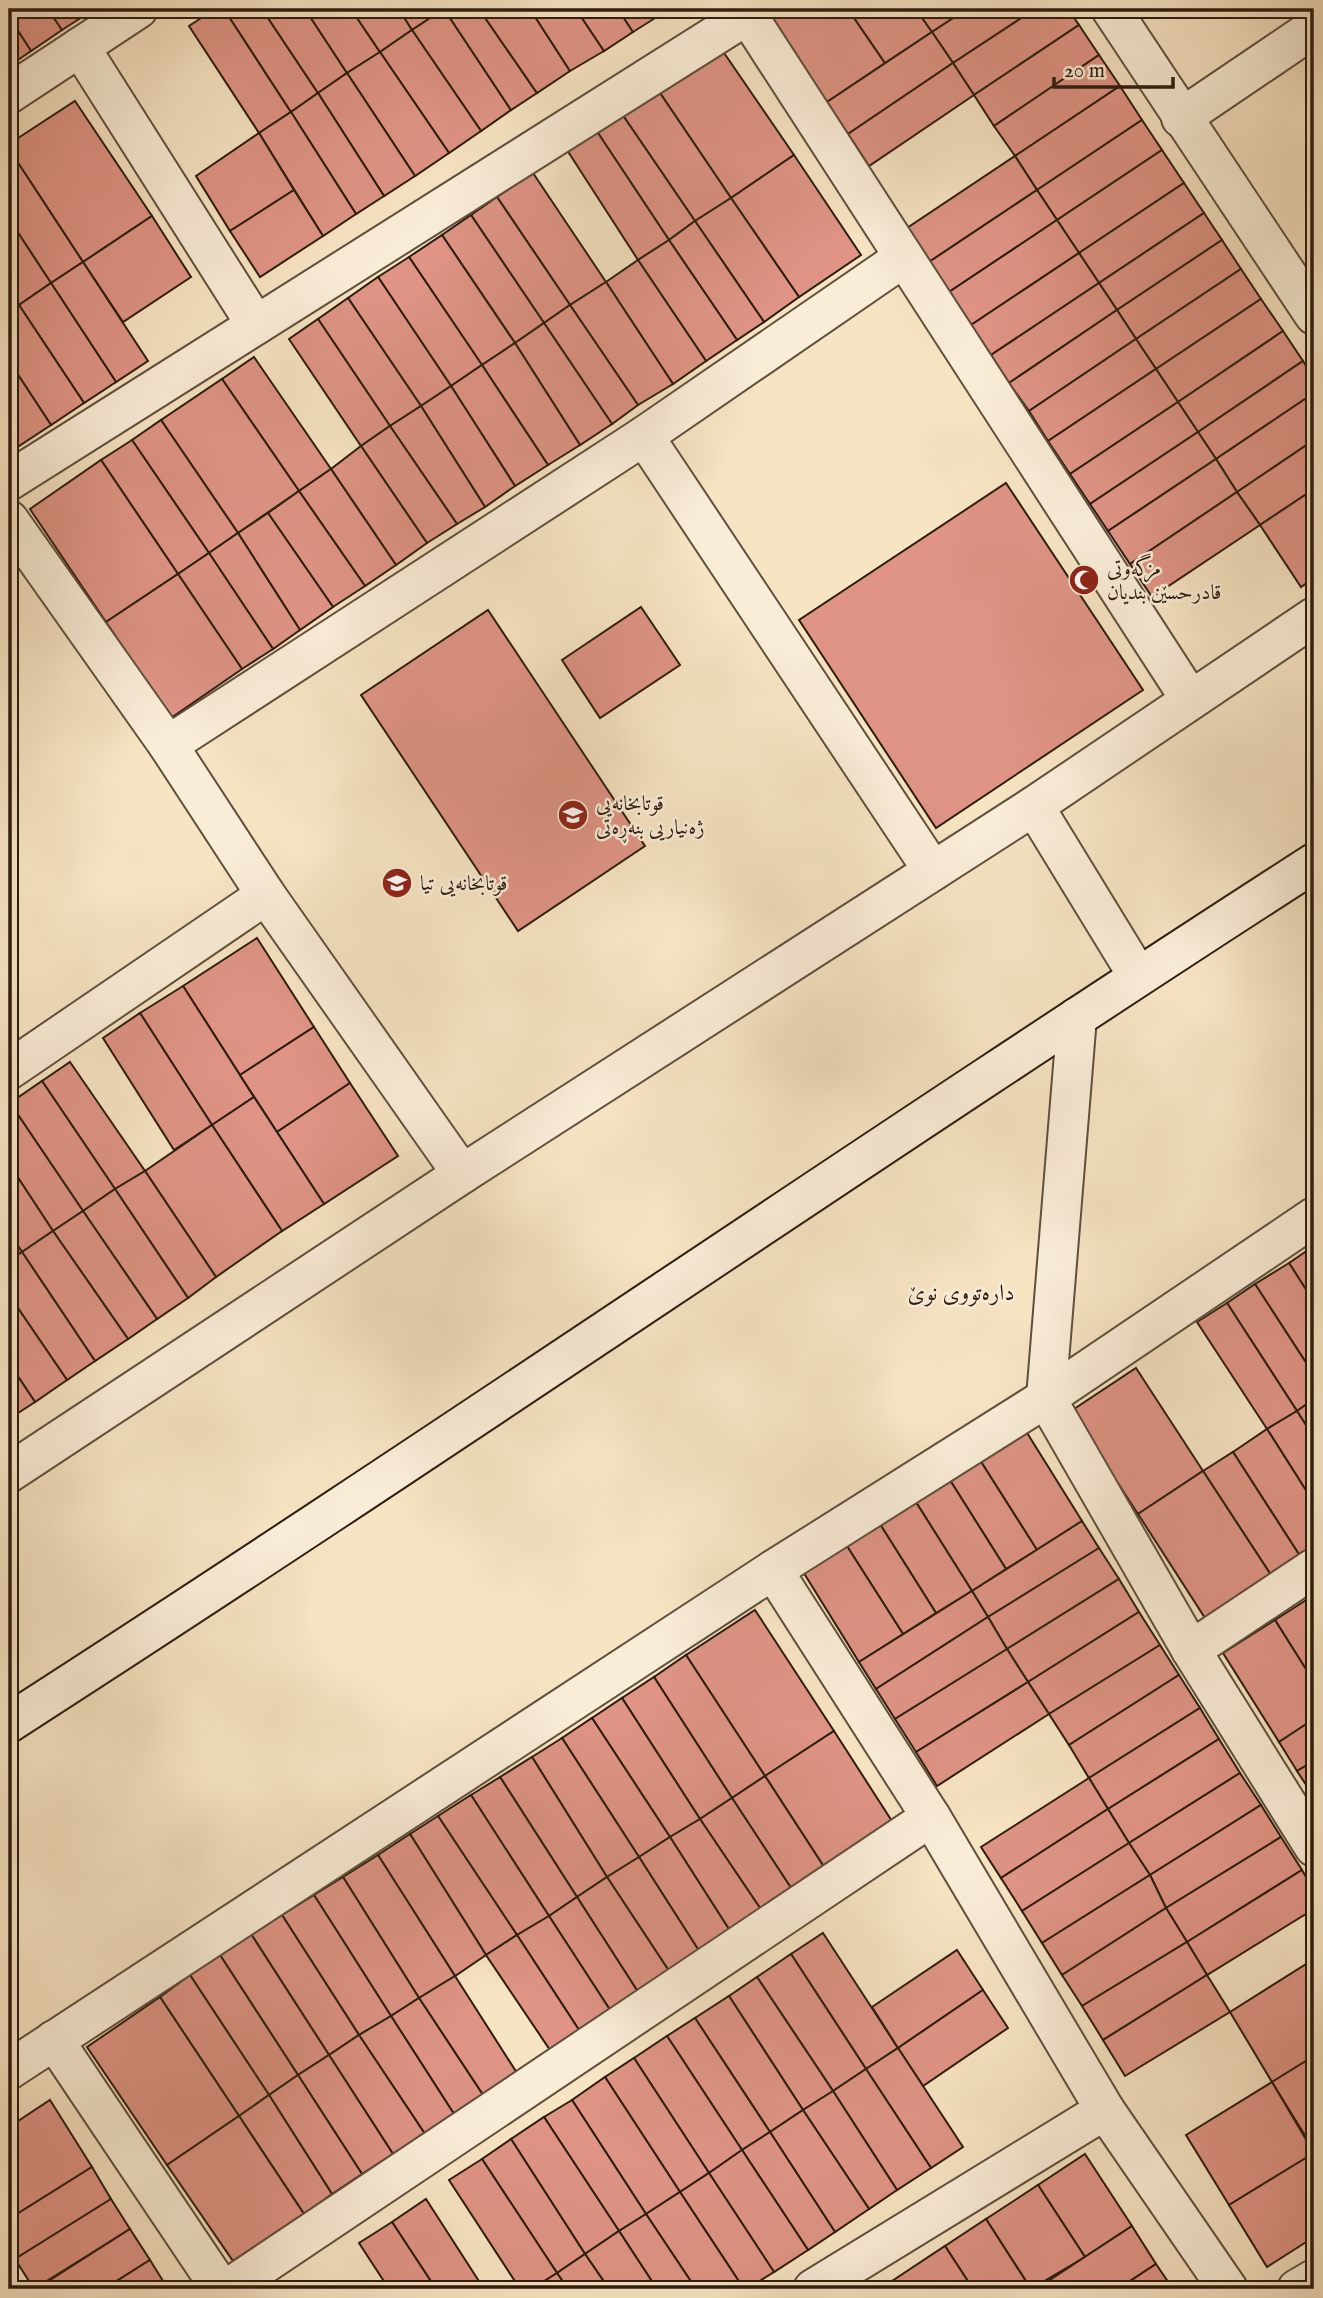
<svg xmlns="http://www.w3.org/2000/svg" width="1323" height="2298" viewBox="0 0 1323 2298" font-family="'IM FELL English',Amiri,serif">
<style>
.building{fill:#df9485;stroke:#2d1d11;stroke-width:2}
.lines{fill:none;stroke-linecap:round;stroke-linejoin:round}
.street-casing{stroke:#604f3e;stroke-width:42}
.secondary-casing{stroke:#2d1d11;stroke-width:42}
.street{stroke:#faedd8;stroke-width:38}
.secondary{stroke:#faedd8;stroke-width:38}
.labels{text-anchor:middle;stroke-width:5;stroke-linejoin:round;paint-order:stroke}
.poi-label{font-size:21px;fill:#2d1d11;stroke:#faedd8;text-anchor:start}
.neighbourhood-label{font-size:23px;fill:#2d1d11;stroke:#faedd8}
</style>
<rect width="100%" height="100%" fill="#f7e4c3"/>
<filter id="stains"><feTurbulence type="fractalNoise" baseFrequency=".00286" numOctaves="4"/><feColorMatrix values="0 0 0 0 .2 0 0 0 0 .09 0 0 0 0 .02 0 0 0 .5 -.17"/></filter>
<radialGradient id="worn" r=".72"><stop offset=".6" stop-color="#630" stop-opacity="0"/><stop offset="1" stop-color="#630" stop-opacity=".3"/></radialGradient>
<g class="building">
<polygon points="9,9 48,9 62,30 31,51 9,17"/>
<polygon points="48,9 92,9 93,10 62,30"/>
<polygon points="215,9 224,9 291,112 259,133 189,26"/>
<polygon points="224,9 262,9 318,93 291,112"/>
<polygon points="262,9 305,9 347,73 318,93"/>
<polygon points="305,9 351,9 380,52 347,73"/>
<polygon points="351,9 399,9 412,30 380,52"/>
<polygon points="399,9 444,9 412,30"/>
<polygon points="444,9 511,110 481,131 412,30"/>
<polygon points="444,9 479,9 537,93 511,110"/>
<polygon points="479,9 530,9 570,71 537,93"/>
<polygon points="530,9 576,9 604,51 570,71"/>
<polygon points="576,9 618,9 633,32 604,51"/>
<polygon points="618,9 657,9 660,15 633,32"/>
<polygon points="786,9 848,9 885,63 827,102 771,19"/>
<polygon points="848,9 916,9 932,32 885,63"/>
<polygon points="916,9 967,9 932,32"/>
<polygon points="967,9 1035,9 953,63 932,32"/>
<polygon points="1035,9 1068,9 1079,25 974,95 953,63"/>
<polygon points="9,17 31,51 9,66"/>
<polygon points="1079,25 1099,55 994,126 974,95"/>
<polygon points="412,30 481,131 449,153 380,52"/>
<polygon points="932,32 953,63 848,134 827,102"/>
<polygon points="720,47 794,155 731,198 658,90"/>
<polygon points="380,52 449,153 415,176 347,73"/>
<polygon points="1099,55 1120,86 1015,156 994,126"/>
<polygon points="953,63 974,95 869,166 848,134"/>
<polygon points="347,73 415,176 384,196 318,93"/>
<polygon points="1120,86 1142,120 1037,190 1015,156"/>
<polygon points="658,90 731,198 695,221 622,114"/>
<polygon points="318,93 384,196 356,214 291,112"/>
<polygon points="75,101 152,216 83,262 9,149 9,144"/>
<polygon points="291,112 356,214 323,236 259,133"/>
<polygon points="622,114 695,221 669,240 596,130"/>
<polygon points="1142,120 1162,150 1057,220 1037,190"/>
<polygon points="596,130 669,240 638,260 567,150"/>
<polygon points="259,133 294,190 230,231 196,176"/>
<polygon points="9,149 83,262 51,283 9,219"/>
<polygon points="1162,150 1184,183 1079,253 1057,220"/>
<polygon points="794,155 861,255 799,297 731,198"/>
<polygon points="1015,156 1037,190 929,262 907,228"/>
<polygon points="533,173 606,282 570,305 497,197"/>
<polygon points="1184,183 1204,213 1099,283 1079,253"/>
<polygon points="294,190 323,236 260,277 230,231"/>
<polygon points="1037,190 1057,220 949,292 929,262"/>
<polygon points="497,197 570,305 544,323 471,215"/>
<polygon points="731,198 799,297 764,322 695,221"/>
<polygon points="1204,213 1222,240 1117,310 1099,283"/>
<polygon points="471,215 544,323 515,343 442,235"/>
<polygon points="152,216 191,277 123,322 83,262"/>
<polygon points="9,219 51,283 19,305 9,288"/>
<polygon points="1057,220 1079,253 971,325 949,292"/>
<polygon points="695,221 764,322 737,340 669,240"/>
<polygon points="442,235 515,343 482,365 409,257"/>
<polygon points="669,240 737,340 706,361 638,260"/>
<polygon points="1222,240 1241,269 1136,339 1117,310"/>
<polygon points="1079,253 1099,283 991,355 971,325"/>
<polygon points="409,257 482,365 451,386 378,277"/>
<polygon points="638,260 706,361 673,384 606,282"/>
<polygon points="83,262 148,361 116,382 51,283"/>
<polygon points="1241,269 1261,299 1156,369 1136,339"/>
<polygon points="378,277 451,386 421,406 348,298"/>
<polygon points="606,282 673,384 638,405 570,305"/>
<polygon points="51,283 116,382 84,403 19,305"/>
<polygon points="1099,283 1117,310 1009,383 991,355"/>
<polygon points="9,288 19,305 9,312"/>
<polygon points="348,298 421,406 390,426 318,319"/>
<polygon points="1261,299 1283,331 1178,402 1156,369"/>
<polygon points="19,305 84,403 51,425 9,361 9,312"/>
<polygon points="570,305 638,405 612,424 544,323"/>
<polygon points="1117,310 1136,339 1029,411 1009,383"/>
<polygon points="318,319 390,426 361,446 289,339"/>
<polygon points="544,323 612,424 580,445 515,343"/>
<polygon points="1283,331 1303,361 1198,432 1178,402"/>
<polygon points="1136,339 1156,369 1048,441 1029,411"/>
<polygon points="515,343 580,445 548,465 482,365"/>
<polygon points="254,357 331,469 299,491 222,379"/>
<polygon points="9,361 51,425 19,446 9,430"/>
<polygon points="1303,361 1314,379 1314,393 1216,459 1198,432"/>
<polygon points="482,365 548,465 515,486 451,386"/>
<polygon points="1156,369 1178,402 1070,474 1048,441"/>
<polygon points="222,379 299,491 238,533 161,420"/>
<polygon points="451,386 515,486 485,507 421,406"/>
<polygon points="1314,393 1314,440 1237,492 1216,459"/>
<polygon points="1178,402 1198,432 1090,504 1070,474"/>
<polygon points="421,406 485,507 457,524 390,426"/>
<polygon points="161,420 238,533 209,553 132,440"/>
<polygon points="390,426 457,524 427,543 361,446"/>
<polygon points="1198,432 1216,459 1108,531 1090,504"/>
<polygon points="132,440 209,553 178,574 101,460"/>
<polygon points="1314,440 1314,489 1260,525 1237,492"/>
<polygon points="361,446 427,543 396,565 331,469"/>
<polygon points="1216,459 1237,492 1130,564 1108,531"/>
<polygon points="101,460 178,574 106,622 30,509"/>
<polygon points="331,469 396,565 365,586 299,491"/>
<polygon points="1006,483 1143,690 936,828 799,620"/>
<polygon points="1314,489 1314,578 1301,587 1260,525"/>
<polygon points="299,491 365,586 333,607 268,513"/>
<polygon points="1237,492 1260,525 1152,597 1130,564"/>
<polygon points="268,513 333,607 300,630 238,533"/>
<polygon points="238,533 300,630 273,649 209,553"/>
<polygon points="209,553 273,649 242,669 178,574"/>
<polygon points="178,574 242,669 171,718 106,622"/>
<polygon points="641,607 680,665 600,718 562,660"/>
<polygon points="488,610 645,846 518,931 361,695"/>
<polygon points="257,938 314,1027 240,1075 183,986"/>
<polygon points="183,986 254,1097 212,1125 140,1013"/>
<polygon points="140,1013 212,1125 174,1150 103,1038"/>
<polygon points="314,1027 350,1083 277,1132 240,1075"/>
<polygon points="70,1062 145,1171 115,1189 42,1081"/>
<polygon points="42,1081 115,1189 83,1211 10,1103"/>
<polygon points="350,1083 398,1156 324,1204 277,1132"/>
<polygon points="254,1097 324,1204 282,1231 212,1125"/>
<polygon points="10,1103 83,1211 53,1231 9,1164"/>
<polygon points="212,1125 282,1231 216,1277 145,1171"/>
<polygon points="9,1164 53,1231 22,1252 9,1233"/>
<polygon points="145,1171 216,1277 188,1298 115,1189"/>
<polygon points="115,1189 188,1298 157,1319 83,1211"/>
<polygon points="83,1211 157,1319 128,1339 53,1231"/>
<polygon points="53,1231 128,1339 95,1361 22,1252"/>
<polygon points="9,1233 22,1252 9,1261"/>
<polygon points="1314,1246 1314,1302 1289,1263"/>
<polygon points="22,1252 95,1361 67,1380 9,1295 9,1261"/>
<polygon points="1289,1263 1314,1302 1314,1375 1255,1284"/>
<polygon points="1255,1284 1314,1375 1314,1399 1297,1411 1227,1303"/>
<polygon points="9,1295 67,1380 35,1402 9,1363"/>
<polygon points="1227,1303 1297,1411 1267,1429 1197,1322"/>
<polygon points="9,1363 35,1402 9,1419"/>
<polygon points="1136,1368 1203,1471 1138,1514 1071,1411"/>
<polygon points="1314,1399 1314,1438 1297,1411"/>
<polygon points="1297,1411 1314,1438 1314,1503 1267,1429"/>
<polygon points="1024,1428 1082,1521 1037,1550 978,1457"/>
<polygon points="1267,1429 1314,1503 1314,1546 1300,1556 1233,1452"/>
<polygon points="1233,1452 1300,1556 1271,1575 1203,1471"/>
<polygon points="978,1457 1037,1550 1006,1569 948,1477"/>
<polygon points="1203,1471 1271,1575 1205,1618 1138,1514"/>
<polygon points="948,1477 1006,1569 972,1591 914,1499"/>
<polygon points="914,1499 972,1591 936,1613 878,1521"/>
<polygon points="878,1521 936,1613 903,1634 845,1543"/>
<polygon points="1082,1521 1099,1548 988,1617 972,1591"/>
<polygon points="845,1543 903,1634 859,1662 802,1570"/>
<polygon points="1099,1548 1119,1579 1007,1649 988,1617"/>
<polygon points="1119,1579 1139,1612 1028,1682 1007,1649"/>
<polygon points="972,1591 988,1617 876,1689 859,1662"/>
<polygon points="1314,1595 1314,1682 1275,1620"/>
<polygon points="755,1610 834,1731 765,1776 686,1655"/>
<polygon points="1139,1612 1160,1645 1049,1714 1028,1682"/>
<polygon points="988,1617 1007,1649 895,1719 876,1689"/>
<polygon points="1275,1620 1314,1682 1314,1719 1279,1742 1223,1653"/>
<polygon points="1160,1645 1179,1675 1069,1745 1049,1714"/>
<polygon points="1007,1649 1028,1682 916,1752 895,1719"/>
<polygon points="686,1655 765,1776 732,1798 654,1677"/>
<polygon points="1179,1675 1200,1708 1089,1778 1069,1745"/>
<polygon points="654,1677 732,1798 700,1819 622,1698"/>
<polygon points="1028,1682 1049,1714 937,1786 916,1752"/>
<polygon points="622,1698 700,1819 670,1837 592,1718"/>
<polygon points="1200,1708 1219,1739 1108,1809 1089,1778"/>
<polygon points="592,1718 670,1837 639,1857 562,1738"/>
<polygon points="1314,1719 1314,1761 1297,1771 1279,1742"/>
<polygon points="834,1731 897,1829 828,1873 765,1776"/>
<polygon points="562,1738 639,1857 607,1877 532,1757"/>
<polygon points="1219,1739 1240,1773 1129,1843 1108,1809"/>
<polygon points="532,1757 607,1877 577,1897 500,1777"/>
<polygon points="1314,1761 1314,1797 1297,1771"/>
<polygon points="1240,1773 1261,1805 1150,1875 1129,1843"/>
<polygon points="765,1776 828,1873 795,1894 732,1798"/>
<polygon points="500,1777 577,1897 549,1916 471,1795"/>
<polygon points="1089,1778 1108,1809 1001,1878 981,1847"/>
<polygon points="471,1795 549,1916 517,1935 438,1816"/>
<polygon points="732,1798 795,1894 764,1914 700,1819"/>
<polygon points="1261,1805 1281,1837 1166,1908 1150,1875"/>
<polygon points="1108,1809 1129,1843 1022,1911 1001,1878"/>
<polygon points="438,1816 517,1935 486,1955 410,1834"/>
<polygon points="700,1819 764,1914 732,1934 670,1837"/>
<polygon points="410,1834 486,1955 455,1976 378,1855"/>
<polygon points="670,1837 732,1934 701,1954 639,1857"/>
<polygon points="1281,1837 1302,1870 1187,1942 1166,1908"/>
<polygon points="1129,1843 1150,1875 1042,1943 1022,1911"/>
<polygon points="378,1855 455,1976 419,1998 343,1877"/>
<polygon points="639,1857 701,1954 671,1974 607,1877"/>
<polygon points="1302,1870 1314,1891 1314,1909 1207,1975 1187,1942"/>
<polygon points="1150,1875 1166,1908 1062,1975 1042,1943"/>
<polygon points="343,1877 419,1998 391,2016 314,1895"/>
<polygon points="607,1877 671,1974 640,1995 577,1897"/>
<polygon points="314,1895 391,2016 359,2035 282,1915"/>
<polygon points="577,1897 640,1995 612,2013 549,1916"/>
<polygon points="1166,1908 1187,1942 1082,2006 1062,1975"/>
<polygon points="282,1915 359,2035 329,2055 251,1934"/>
<polygon points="549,1916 612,2013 581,2033 517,1935"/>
<polygon points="823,1933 898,2048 866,2069 791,1954"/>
<polygon points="251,1934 329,2055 298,2075 220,1955"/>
<polygon points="517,1935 581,2033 552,2053 486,1955"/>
<polygon points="1187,1942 1207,1975 1103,2040 1082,2006"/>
<polygon points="957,1950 983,1990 898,2048 872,2007"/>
<polygon points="791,1954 866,2069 833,2091 757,1977"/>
<polygon points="220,1955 298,2075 269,2095 190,1975"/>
<polygon points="1314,1959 1314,2056 1272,2082 1230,2012"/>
<polygon points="190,1975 269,2095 239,2116 160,1997"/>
<polygon points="1207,1975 1230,2012 1125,2076 1103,2040"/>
<polygon points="455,1976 517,2073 483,2095 419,1998"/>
<polygon points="757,1977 833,2091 803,2110 729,1996"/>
<polygon points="983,1990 1008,2028 923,2086 898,2048"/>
<polygon points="729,1996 803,2110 770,2132 695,2018"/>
<polygon points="160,1997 239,2116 167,2165 87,2047"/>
<polygon points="419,1998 483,2095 454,2114 391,2016"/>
<polygon points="391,2016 454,2114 425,2134 359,2035"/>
<polygon points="695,2018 770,2132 742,2150 667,2036"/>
<polygon points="359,2035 425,2134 393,2154 329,2055"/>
<polygon points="667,2036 742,2150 709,2173 634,2058"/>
<polygon points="898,2048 963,2147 931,2168 866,2069"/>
<polygon points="329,2055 393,2154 362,2174 298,2075"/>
<polygon points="1314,2056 1314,2150 1272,2082"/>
<polygon points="634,2058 709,2173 680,2192 605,2077"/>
<polygon points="866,2069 931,2168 897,2190 833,2091"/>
<polygon points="298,2075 362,2174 332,2194 269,2095"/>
<polygon points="605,2077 680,2192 646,2214 572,2100"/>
<polygon points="1272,2082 1314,2153 1229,2205 1186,2135"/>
<polygon points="833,2091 897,2190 869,2209 803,2110"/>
<polygon points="269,2095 332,2194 304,2214 239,2116"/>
<polygon points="50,2100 92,2167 9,2219 9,2127"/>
<polygon points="572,2100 646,2214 619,2231 544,2117"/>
<polygon points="803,2110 869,2209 835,2232 770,2132"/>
<polygon points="239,2116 304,2214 233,2261 167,2165"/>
<polygon points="544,2117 619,2231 585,2254 511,2139"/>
<polygon points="770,2132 835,2232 808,2250 742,2150"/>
<polygon points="511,2139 585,2254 557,2273 482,2159"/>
<polygon points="742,2150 808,2250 774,2272 709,2173"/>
<polygon points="1314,2153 1314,2237 1267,2267 1229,2205"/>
<polygon points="1085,2154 1132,2226 1085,2257 1038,2185"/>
<polygon points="482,2159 557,2273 532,2289 520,2289 449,2180"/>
<polygon points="92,2167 111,2199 15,2259 9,2250 9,2219"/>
<polygon points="709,2173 774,2272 747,2289 744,2289 680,2192"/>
<polygon points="1038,2185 1085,2257 1031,2289 986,2219"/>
<polygon points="680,2192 744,2289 696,2289 646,2214"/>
<polygon points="111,2199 130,2229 34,2289 15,2259"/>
<polygon points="426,2199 484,2289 436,2289 392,2222"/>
<polygon points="646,2214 696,2289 657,2289 619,2231"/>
<polygon points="986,2219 1031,2289 973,2289 945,2246"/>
<polygon points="392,2222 436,2289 389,2289 359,2243"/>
<polygon points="1132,2226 1156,2264 1118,2289 1036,2289"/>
<polygon points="130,2229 150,2260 104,2289 36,2289"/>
<polygon points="619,2231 657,2289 609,2289 585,2254"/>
<polygon points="945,2246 973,2289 893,2289 889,2283"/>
<polygon points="585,2254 609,2289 568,2289 557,2273"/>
<polygon points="150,2260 168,2289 104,2289"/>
<polygon points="1156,2264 1173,2289 1118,2289"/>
<polygon points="557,2273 568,2289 532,2289"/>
</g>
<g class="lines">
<g class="street-casing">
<g id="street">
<polyline points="1111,9 1314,315"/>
<polyline points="748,16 1190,699"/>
<polyline points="80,47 256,325"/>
<polyline points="9,94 138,9"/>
<polyline points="1181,118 1314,28"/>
<polyline points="644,436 933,871"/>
<polyline points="9,481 757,9"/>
<polyline points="9,520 168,745 266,895 462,1174"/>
<polyline points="168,745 644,436 903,258"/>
<polyline points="1034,806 1138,976"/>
<polyline points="1077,1017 1046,1398 1191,1650 1314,1847"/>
<polyline points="9,1070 266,895"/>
<polyline points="9,1473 462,1174 1034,806 1314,617"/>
<polyline points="773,1570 931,1817 1105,2110 1228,2289"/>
<polyline points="1191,1650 1314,1568"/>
<polyline points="54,2040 221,2289"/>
<polyline points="9,2070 773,1570 1046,1398 1314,1217"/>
<polyline points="227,2289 931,1817"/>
<polyline points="813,2289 1105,2110"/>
<polyline points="1297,2289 1314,2279"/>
</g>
</g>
<g class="secondary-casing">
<path id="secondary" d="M9,1723C447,1441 876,1145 1314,863"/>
</g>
<use href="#street" class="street"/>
<use href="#secondary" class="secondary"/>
</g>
<defs>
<g id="mosque-disc" transform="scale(1.575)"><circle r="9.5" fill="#8f2418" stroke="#faedd8"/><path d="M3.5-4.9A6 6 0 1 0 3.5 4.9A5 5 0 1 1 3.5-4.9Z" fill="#fff"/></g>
<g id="school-disc" transform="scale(1.575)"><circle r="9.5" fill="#8f2418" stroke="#faedd8"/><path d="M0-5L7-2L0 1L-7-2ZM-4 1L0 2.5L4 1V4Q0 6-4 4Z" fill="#fff"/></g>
</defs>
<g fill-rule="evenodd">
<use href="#mosque-disc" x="1084" y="580"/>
<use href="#school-disc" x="573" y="815"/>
<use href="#school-disc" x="397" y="883"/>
</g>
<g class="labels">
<g class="poi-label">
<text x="1107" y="575">مزگەوتی<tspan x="1107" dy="24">قادرحسێن بندیان</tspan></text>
<text x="596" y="810">قوتابخانەیی<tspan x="596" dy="24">ژەنیاریی بنەڕەتی</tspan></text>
<text x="420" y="890">قوتابخانەیی تیا</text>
</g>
<g class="neighbourhood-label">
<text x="961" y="1300">دارەتووی نوێ</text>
</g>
</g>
<rect width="1323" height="2298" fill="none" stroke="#f7e4c3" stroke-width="35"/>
<rect x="10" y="10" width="1302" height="2277" fill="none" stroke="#2d1d11" stroke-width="3.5"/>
<rect x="18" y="18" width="1288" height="2263" fill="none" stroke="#2d1d11" stroke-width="2"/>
<path d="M1054 77v10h119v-10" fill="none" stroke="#2d1d11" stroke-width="3.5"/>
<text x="1064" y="77" font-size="21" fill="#2d1d11" stroke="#faedd8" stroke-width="5" paint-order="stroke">20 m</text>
<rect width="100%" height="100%" filter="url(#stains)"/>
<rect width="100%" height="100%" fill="url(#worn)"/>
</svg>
